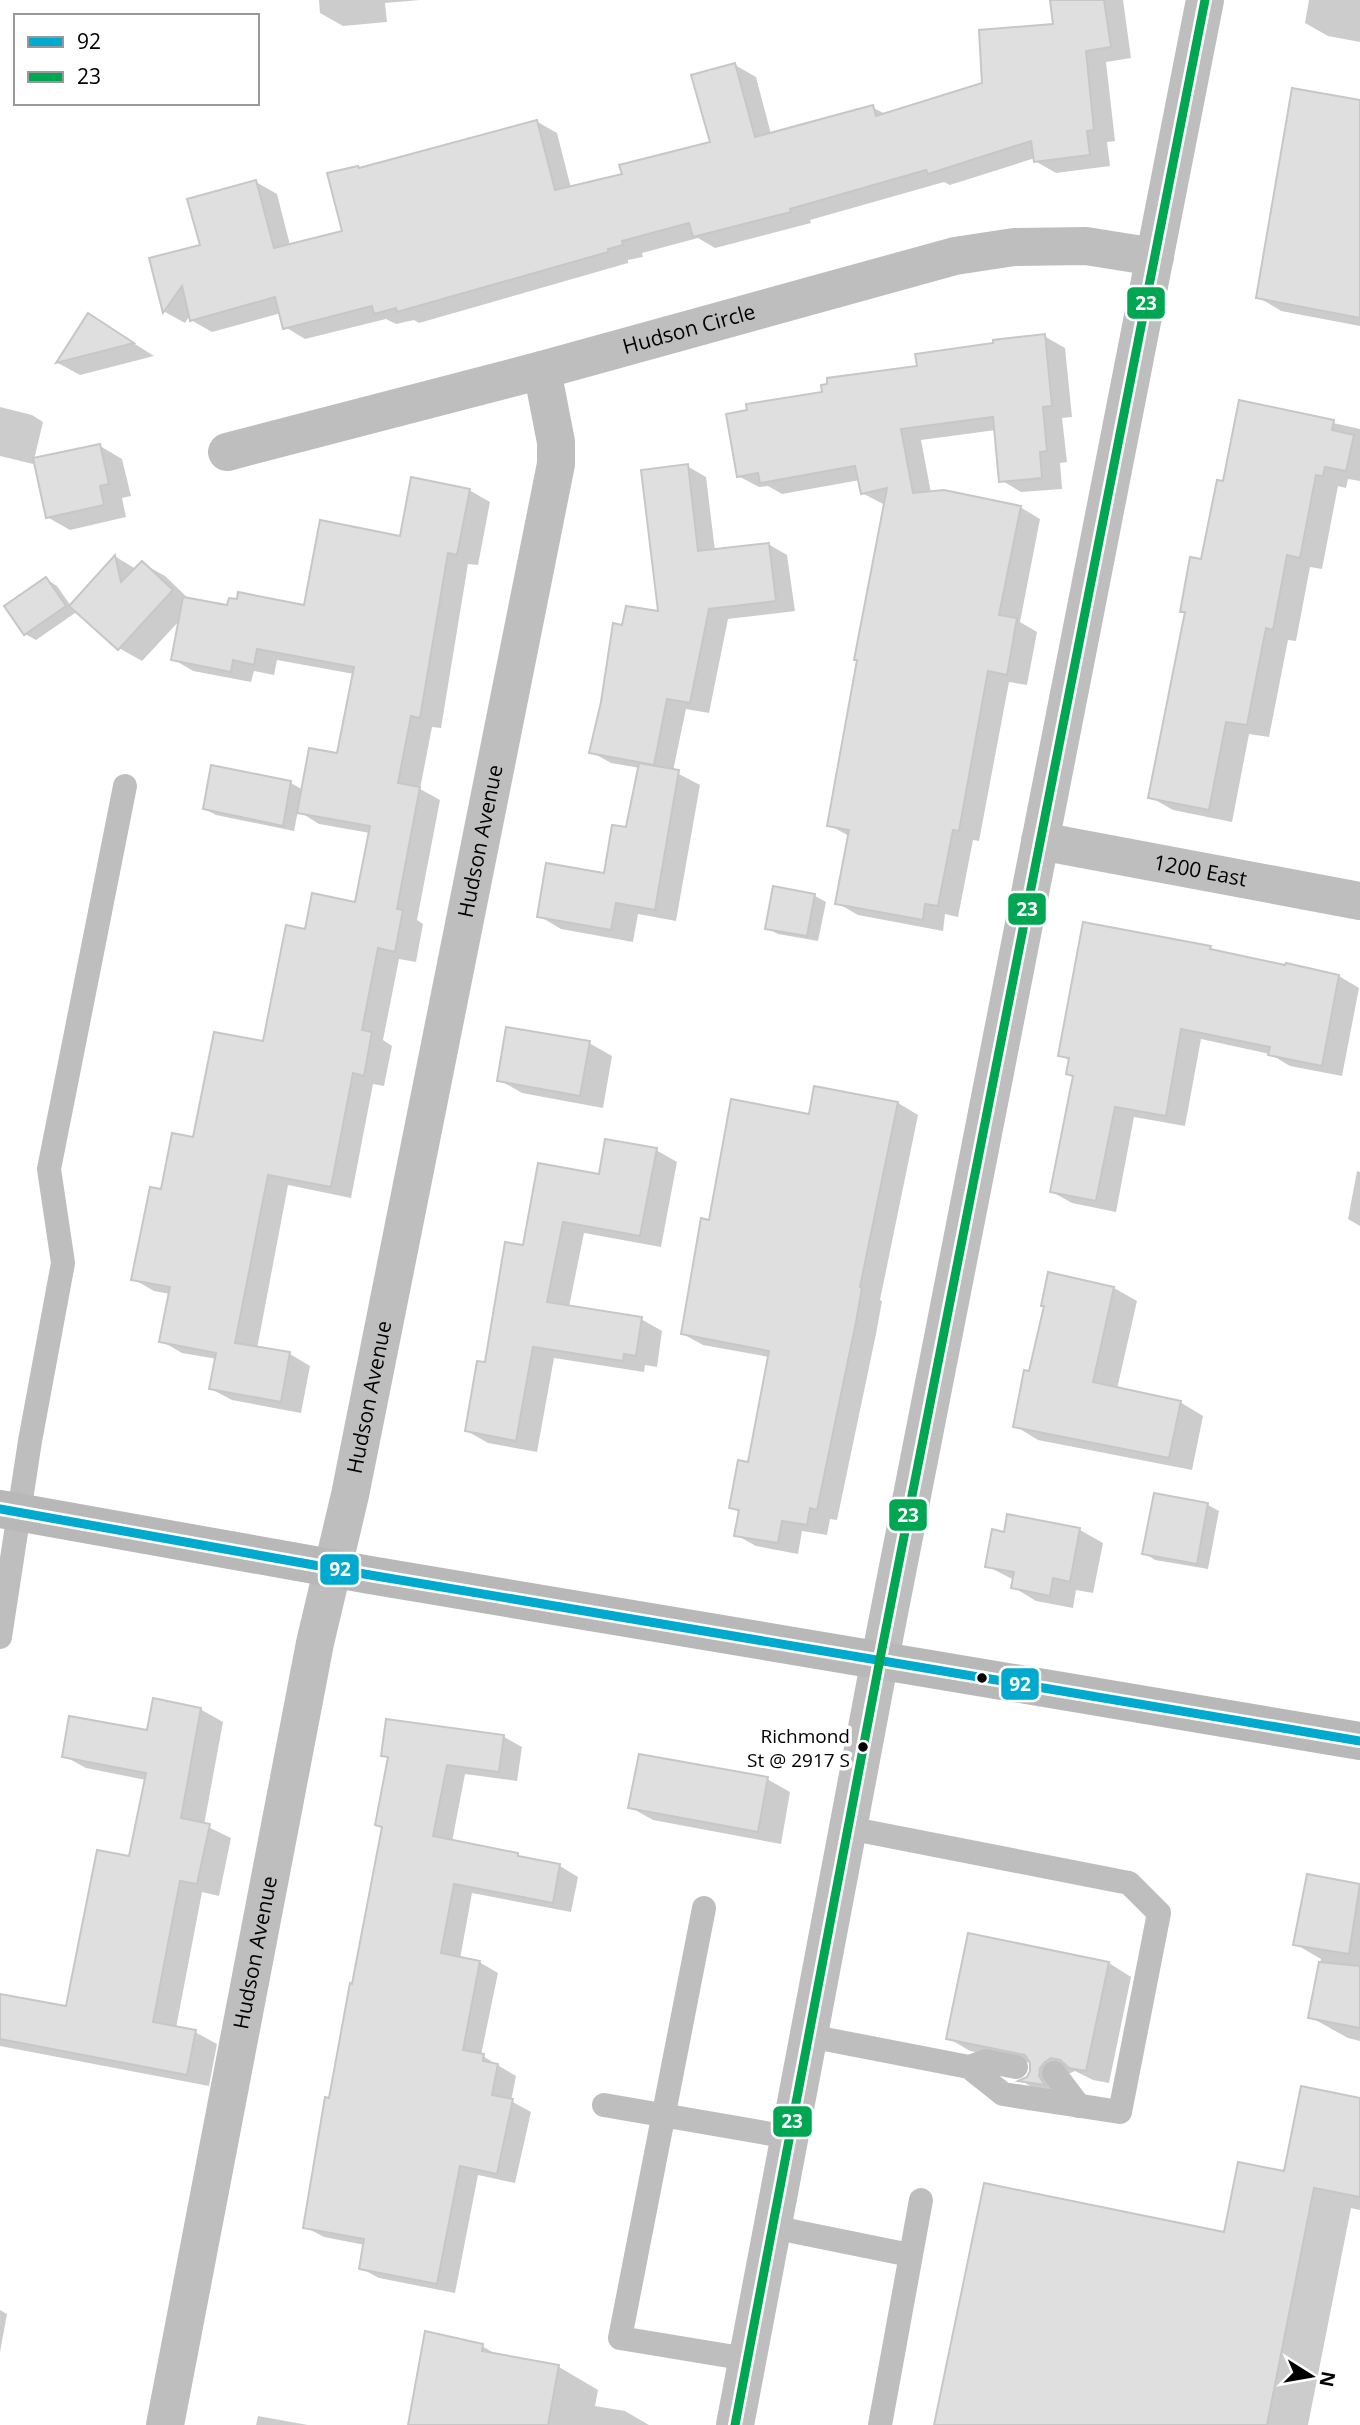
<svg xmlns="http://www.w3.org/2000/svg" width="1360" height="2425" viewBox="0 0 1360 2425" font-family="'Open Sans',sans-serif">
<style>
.shadow{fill:#0003}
.building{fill:#dfdfdf;stroke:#c7c7c7;stroke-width:2}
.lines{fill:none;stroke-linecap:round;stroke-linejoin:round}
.service{stroke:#bebebe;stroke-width:24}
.minor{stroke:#bebebe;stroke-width:38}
.secondary{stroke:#b8b8b8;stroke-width:38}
.bus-1-casing{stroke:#fff;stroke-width:14}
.bus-2-casing{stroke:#fff;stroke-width:14}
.bus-1{stroke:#00a9ce;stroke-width:9}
.bus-2{stroke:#00a651;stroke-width:9}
.bus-dot{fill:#000;stroke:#fff;stroke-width:2.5}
.labels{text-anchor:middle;stroke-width:7;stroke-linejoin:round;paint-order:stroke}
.bus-label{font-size:19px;fill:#000;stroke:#fff;text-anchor:end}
.street-label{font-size:21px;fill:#000;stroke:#fff}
.line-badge{stroke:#fff;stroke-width:2.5}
.badge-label{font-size:19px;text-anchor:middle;font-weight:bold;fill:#fff}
</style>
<rect width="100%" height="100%" fill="#fff"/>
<g class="shadow">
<polygon points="319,0 420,0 385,3 387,22 343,26 320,13"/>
<polygon points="1052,0 1123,0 1131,58 1106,62 1115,141 1107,142 1110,166 1056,173 1035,161 1035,158 950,185 944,182 810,220 811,223 715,248 698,238 642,253 643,257 628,260 628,263 419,323 414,320 396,324 386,319 305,339 285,327 281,313 212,332 191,320 190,315 185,323 165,312 151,259 202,246 256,182 277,194 290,245 344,232 361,169 536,121 557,133 571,188 624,175 712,143 735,65 756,77 771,134 872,107 887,115 984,84 1055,26"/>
<polygon points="1309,0 1360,0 1360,42 1328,36 1305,23"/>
<polygon points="1360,102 1360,326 1281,311 1258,297"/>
<polygon points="88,315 111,329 154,356 80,375 58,363"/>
<polygon points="1044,336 1065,348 1072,417 1062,418 1067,462 1060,463 1062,489 1021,492 1001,480 996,430 921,440 931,493 1020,507 1040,519 1020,622 1037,632 1027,685 1009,682 979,841 973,840 958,917 945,914 943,931 858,915 837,903 849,836 829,825 886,504 883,504 862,493 860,480 782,494 768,486 759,487 738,476 824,393"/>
<polygon points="1240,402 1360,429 1360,481 1348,479 1346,488 1338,486 1322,569 1310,567 1296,641 1288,640 1269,737 1249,734 1232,822 1173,810 1150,797 1186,613 1182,611 1203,561 1224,483"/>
<polygon points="0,407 32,415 43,422 33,464 0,456"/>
<polygon points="100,446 122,459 131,496 122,498 126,517 70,530 47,517"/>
<polygon points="687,466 706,477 715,551 768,544 787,555 795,611 728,619 709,713 686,709 673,771 700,785 676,921 638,914 633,942 561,929 539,916 605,875 628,829 640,768 611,763 591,752 615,625 624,627 660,614"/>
<polygon points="469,490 490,502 478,565 468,564 441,728 432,727 420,789 440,800 417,920 423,924 416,962 399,959 383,1040 392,1046 384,1086 373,1084 351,1198 288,1185 257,1349 290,1354 310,1366 301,1413 232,1400 211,1389 217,1359 182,1353 161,1341 170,1294 154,1291 133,1279 162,1191 195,1139 265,1043 306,931 356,904 370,833 319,824 298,811 294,831 216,815 205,809 213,767 291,783 303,790 339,755 354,674 277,660 274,675 254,671 251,682 193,671 173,659 181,619 142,661 119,648 78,611 36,640 25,634 6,606 46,579 57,586 71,606 116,557 136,569 142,563 165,576 190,600 228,607 305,607"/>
<polygon points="774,888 815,896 826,902 818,941 778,934 767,928"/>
<polygon points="1210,948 1217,952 1339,976 1359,988 1342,1076 1290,1066 1270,1054 1201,1039 1185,1126 1134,1117 1116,1212 1072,1203 1052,1192 1074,1077 1068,1073 1070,1061 1060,1055"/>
<polygon points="589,1043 612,1056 603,1108 522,1093 499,1080"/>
<polygon points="898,1103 918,1115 880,1300 882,1301 876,1334 837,1520 830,1519 827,1535 802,1531 798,1554 756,1546 736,1535 740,1513 731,1507 750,1464 769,1357 703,1345 683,1334 710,1222 811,1116"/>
<polygon points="656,1150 677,1162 661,1247 584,1233 569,1307 641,1319 662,1331 657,1367 645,1365 644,1372 554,1358 537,1452 488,1443 467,1431 525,1247 600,1176"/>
<polygon points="1357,1171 1360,1172 1360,1226 1348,1219"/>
<polygon points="1114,1288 1137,1301 1117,1389 1180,1402 1203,1416 1192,1470 1038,1440 1015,1426 1030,1373"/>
<polygon points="1155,1495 1208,1505 1219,1511 1208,1569 1155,1560 1144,1553"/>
<polygon points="1009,1516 1080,1530 1103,1543 1093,1593 1076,1590 1073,1608 1036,1601 1013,1587 1014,1580 987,1566 1005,1534"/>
<polygon points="200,1709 223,1722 204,1825 231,1838 219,1896 202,1892 176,2028 195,2032 217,2044 209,2086 0,2046 0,1996 68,2008 130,1858 146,1780 86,1768 64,1756 149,1732"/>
<polygon points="504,1737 522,1747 517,1781 465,1774 452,1842 518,1855 526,1860 560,1866 578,1877 571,1912 472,1893 460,1959 479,1962 498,1973 481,2055 516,2076 511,2101 531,2112 515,2183 478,2175 455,2293 379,2278 360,2268 365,2245 324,2237 305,2227 383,1828 376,1824 389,1759 383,1755"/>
<polygon points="767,1779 790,1792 781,1844 653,1820 630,1807"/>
<polygon points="1309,1876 1360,1886 1360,2041 1348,2038 1310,2017 1321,1959 1295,1944"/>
<polygon points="1109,1963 1131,1977 1109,2083 1093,2080 1075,2071 1068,2074 1062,2090 1043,2094 1022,2081 1028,2079 1032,2071 1032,2063 970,2051 948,2038"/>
<polygon points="1360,2100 1360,2210 1351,2208 1308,2425 936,2425 1225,2234"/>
<polygon points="0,2310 7,2314 0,2352"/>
<polygon points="482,2346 499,2356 559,2367 598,2390 595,2406 625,2411 649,2425 410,2425"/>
<polygon points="258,2416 308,2425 256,2425"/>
</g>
<g class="building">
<polygon points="1050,0 1104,0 1111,47 1086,51 1094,130 1087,131 1090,155 1034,162 1031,141 928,174 926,170 790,209 791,212 693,237 689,223 622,241 623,245 608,249 608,252 397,312 396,308 374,314 372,306 283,329 275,297 190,321 182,286 163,313 149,258 200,245 187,199 256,180 274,248 342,231 327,173 358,166 359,168 537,120 555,190 622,174 619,165 710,142 691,75 735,63 755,137 873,105 876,116 982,83 979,30 1053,24"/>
<polygon points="1292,88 1360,100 1360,318 1256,298"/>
<polygon points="88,313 134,343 56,363"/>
<polygon points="1045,334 1052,406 1043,407 1047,451 1040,452 1042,478 999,482 993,417 901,429 913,493 944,490 1021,506 999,615 1017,618 1007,675 988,671 959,831 953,830 938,906 925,904 923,920 835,904 849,830 827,826 857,660 854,660 887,488 861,494 855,466 760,483 758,473 737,477 726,414 747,410 746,404 822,392 821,385 827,384 827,378 917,366 915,354 993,343 993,340"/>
<polygon points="1239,400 1334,420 1332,430 1354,435 1346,471 1325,467 1323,476 1316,475 1300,558 1287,555 1273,630 1266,628 1247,725 1226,722 1209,810 1148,798 1185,612 1180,612 1190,557 1201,559 1217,480 1223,481"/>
<polygon points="100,444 109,484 100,486 104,505 46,518 33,458"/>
<polygon points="688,464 698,551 769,543 776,601 709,609 690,703 667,699 654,765 589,753 601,702 613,623 622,625 626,606 658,611 641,470"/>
<polygon points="411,477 470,489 457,555 448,553 420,718 411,716 398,783 420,787 397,909 403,910 395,952 378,948 362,1030 372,1032 364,1076 353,1073 331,1187 268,1175 235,1343 290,1352 281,1402 209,1389 216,1353 159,1342 170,1287 131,1280 150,1187 161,1189 172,1133 193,1137 214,1032 263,1041 286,925 305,929 312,893 355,902 370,826 297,813 309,748 337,753 354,667 257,649 254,665 233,660 231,672 171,660 183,597 227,605 229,598 237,599 238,592 304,605 320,520 400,536"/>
<polygon points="115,555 121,582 142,561 173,590 118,650 69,606"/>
<polygon points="46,577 66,606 24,635 4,606"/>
<polygon points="639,763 679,770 655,910 616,903 611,930 537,917 546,863 604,873 612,825 626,827"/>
<polygon points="211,765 291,781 283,826 203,809"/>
<polygon points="773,886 815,894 807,936 765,929"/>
<polygon points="1083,922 1211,946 1210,949 1285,965 1286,963 1339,975 1322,1066 1268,1055 1270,1047 1181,1029 1166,1116 1115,1107 1096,1201 1050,1192 1073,1076 1066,1074 1069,1058 1058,1056"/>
<polygon points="506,1027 590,1041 580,1096 497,1081"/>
<polygon points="814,1086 898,1102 860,1287 862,1288 856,1322 817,1510 810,1508 807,1525 782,1521 778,1543 734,1536 739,1510 729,1508 738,1460 748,1462 769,1351 681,1334 701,1218 709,1220 731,1099 809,1114"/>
<polygon points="605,1139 657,1148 640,1236 563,1222 547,1302 642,1317 636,1356 624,1354 623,1361 533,1347 516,1441 465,1431 477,1361 485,1362 505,1242 523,1245 538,1163 599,1174"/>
<polygon points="1048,1272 1114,1287 1093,1382 1181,1401 1169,1458 1013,1427 1024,1370 1029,1371 1044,1306 1041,1306"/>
<polygon points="1154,1493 1208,1503 1197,1564 1142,1554"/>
<polygon points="1007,1514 1080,1528 1070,1582 1053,1578 1050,1596 1011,1588 1014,1572 985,1567 992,1529 1004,1532"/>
<polygon points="153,1698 201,1708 181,1818 210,1824 197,1884 180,1881 153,2022 196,2030 187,2075 0,2039 0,1994 66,2006 97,1850 129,1856 146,1773 62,1757 69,1716 147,1730"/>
<polygon points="386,1719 504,1735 499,1772 447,1765 433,1836 518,1853 518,1856 560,1864 553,1903 454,1884 441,1953 480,1961 463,2050 484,2054 483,2061 498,2064 492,2095 513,2099 497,2174 460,2166 437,2284 359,2269 364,2239 303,2228 325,2097 329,2098 350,1983 352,1984 382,1827 375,1825 388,1757 381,1756"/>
<polygon points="639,1754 768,1777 758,1832 628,1808"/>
<polygon points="1307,1874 1360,1884 1349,1954 1293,1945"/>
<polygon points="968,1933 1109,1962 1086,2071 1069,2068 1060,2060 1051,2058 1045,2062 1040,2068 1039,2076 1045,2085 1018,2081 1027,2077 1030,2071 1030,2063 1025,2055 946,2039"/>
<polygon points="1319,1962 1360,1966 1360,2028 1308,2018"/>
<polygon points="1301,2086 1360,2098 1360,2197 1314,2188 1267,2425 934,2425 984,2183 1224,2232 1238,2162 1284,2171"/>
<polygon points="425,2331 483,2344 482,2351 559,2365 548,2425 408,2425"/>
</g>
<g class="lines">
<g class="service">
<polyline points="0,1637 30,1441 63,1263 49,1169 125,786"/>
<polyline points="704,1908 620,2338 747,2359"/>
<polyline points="809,2036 969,2067 1003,2094 1120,2112 1159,1913 1129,1883 848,1828"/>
<polyline points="969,2067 986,2061 1016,2067"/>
<polyline points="1054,2073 1079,2106"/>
<polyline points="604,2105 789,2137"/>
<polyline points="772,2227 910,2255"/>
<polyline points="880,2425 921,2200"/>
</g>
<g class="minor">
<path id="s1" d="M227,452L542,370L955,256L1014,247L1086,246L1155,257"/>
<path id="s2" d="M1040,841L1360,901"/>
<path id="s3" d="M165,2425L315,1643L350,1495L556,464V442L542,370"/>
<polyline points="735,2425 880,1659 1205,0"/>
</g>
<polyline class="secondary" points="0,1509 370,1575 1360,1741"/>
<g class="bus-1-casing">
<polyline id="bus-1" points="0,1509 370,1575 1360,1741"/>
</g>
<g class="bus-2-casing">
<polyline id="bus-2" points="735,2425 880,1659 1205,0"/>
</g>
<use href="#bus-1" class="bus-1"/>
<use href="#bus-2" class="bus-2"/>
</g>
<g class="bus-dot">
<circle cx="982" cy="1678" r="6"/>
<circle cx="863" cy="1747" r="6"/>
</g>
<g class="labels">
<g class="bus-label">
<text x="850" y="1743">Richmond<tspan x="850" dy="24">St @ 2917 S</tspan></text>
</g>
<g class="street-label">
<text dy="7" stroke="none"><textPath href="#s1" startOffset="478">Hudson Circle</textPath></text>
<text dy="7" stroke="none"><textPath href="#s3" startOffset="1615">Hudson Avenue</textPath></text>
<text dy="7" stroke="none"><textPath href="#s2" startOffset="163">1200 East</textPath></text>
<text dy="7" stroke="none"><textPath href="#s3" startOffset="1048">Hudson Avenue</textPath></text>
<text dy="7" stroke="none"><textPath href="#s3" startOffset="481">Hudson Avenue</textPath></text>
</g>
</g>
<g class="line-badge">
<rect x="1126" y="286" width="40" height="34" rx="7" fill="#00a651"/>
<rect x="1007" y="892" width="40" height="34" rx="7" fill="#00a651"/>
<rect x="888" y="1498" width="40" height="34" rx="7" fill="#00a651"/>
<rect x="319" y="1553" width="41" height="33" rx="7" fill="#00a9ce"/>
<rect x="1000" y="1667" width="40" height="34" rx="7" fill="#00a9ce"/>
<rect x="772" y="2105" width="41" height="33" rx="7" fill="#00a651"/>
</g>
<g class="badge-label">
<text x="1146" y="310">23</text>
<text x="1027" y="916">23</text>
<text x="908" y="1522">23</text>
<text x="340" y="1576">92</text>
<text x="1020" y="1691">92</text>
<text x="792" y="2128">23</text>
</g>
<rect x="14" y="14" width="245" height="91" fill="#ffffff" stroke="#999999" stroke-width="2"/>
<rect x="28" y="37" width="35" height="10" fill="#00a9ce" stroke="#999999" stroke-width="2"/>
<text x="77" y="49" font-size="21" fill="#000000">92</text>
<rect x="28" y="72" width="35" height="10" fill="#00a651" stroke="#999999" stroke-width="2"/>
<text x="77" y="84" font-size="21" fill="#000000">23</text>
<g transform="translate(1311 2376) rotate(101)" stroke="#ffffff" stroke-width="5" paint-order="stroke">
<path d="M0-5L12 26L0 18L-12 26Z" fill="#000000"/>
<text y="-10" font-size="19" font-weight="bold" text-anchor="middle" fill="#000000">N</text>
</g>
</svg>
